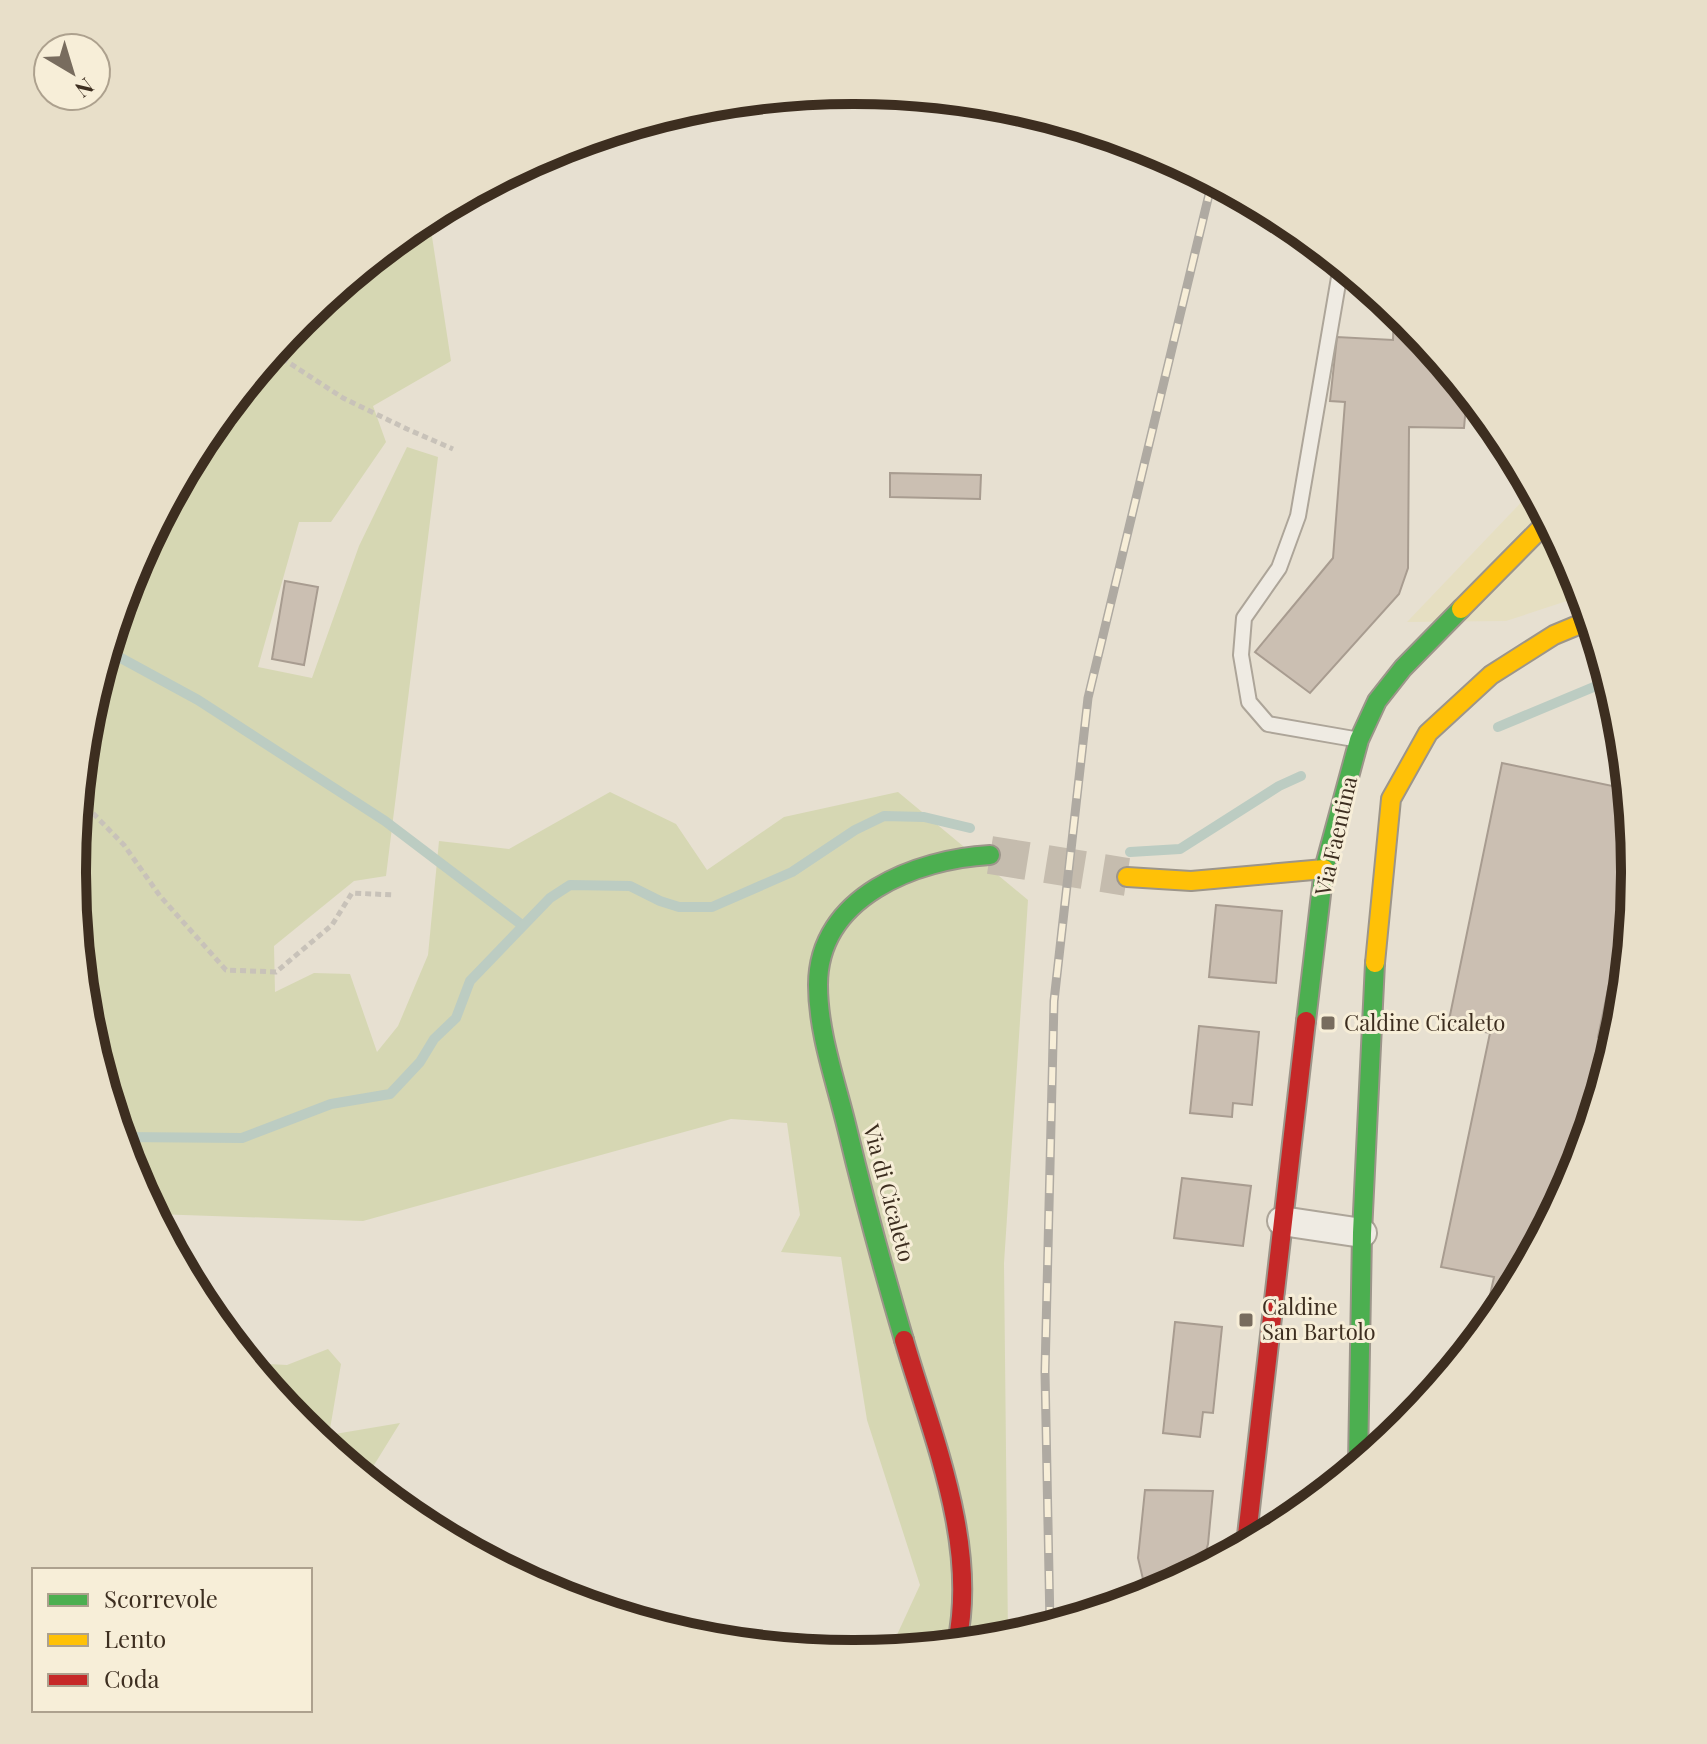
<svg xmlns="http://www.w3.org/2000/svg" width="1707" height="1744" viewBox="0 0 1707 1744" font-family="'Playfair Display',serif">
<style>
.farmland{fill:#e6dfc2}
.green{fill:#d6d7b3}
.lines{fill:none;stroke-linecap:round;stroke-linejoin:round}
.stream{stroke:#bcccc2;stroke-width:10}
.building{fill:#cbbfb2;stroke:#a89c90;stroke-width:2}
.secondary-tunnel{stroke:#c5bcae;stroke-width:38;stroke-dasharray:38 19;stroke-linecap:butt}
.lane-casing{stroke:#ada599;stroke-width:18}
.street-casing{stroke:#ada599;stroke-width:32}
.fast-casing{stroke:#9c958a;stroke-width:22}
.slow-casing{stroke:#9c958a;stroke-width:22}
.jam-casing{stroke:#9c958a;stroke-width:22}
.path{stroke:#c8c2b9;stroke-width:5;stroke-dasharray:6 4;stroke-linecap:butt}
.lane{stroke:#efebe3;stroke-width:14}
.street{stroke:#efebe3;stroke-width:28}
.fast{stroke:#4caf50;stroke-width:18}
.slow{stroke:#ffc107;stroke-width:18}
.jam{stroke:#c62828;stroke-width:18}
.rail-casing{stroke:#afaaa2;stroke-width:9}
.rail{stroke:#f7eed8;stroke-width:6;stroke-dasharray:18;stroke-linecap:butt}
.poi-dot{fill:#786c5e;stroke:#f7eed8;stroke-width:3}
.labels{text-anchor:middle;stroke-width:6;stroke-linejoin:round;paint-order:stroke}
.street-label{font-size:22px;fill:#3d2e20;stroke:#f7eed8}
.poi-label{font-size:22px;fill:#3d2e20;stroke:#f7eed8;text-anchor:start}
.rim{fill:none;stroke:#3d2e20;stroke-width:10}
</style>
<rect width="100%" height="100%" fill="#e7e0d1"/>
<polygon class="farmland" points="1532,491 1576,573 1582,596 1506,621 1407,622"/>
<g class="green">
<polygon points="429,217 451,361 373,406 386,442 331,522 299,522 258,667 312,678 359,546 407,447 438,457 386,876 354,881 274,946 275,992 314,973 350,974 377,1052 398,1026 428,955 439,841 509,849 610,792 676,824 707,870 784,817 898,792 1028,900 1004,1263 1008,1638 890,1650 920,1585 867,1420 841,1257 781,1252 800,1215 787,1123 731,1119 363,1221 154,1214 131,1171 87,1024 72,872 87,719 132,573 204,437 301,319 420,222"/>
<polygon points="328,1349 341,1364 329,1435 400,1423 366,1478 301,1424 250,1363 287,1365"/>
</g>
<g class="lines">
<g class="stream">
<polyline points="108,651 198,700 385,821 522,925"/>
<polyline points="1498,727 1608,681"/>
<polyline points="1130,852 1180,849 1279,786 1301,776"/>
<polyline points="121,1137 242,1138 331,1104 390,1094 420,1062 434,1039 456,1018 470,981 550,898 570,885 630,886 660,901 679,907 712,907 792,872 855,830 884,816 924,817 970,828"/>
</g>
</g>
<g class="building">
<polygon points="1394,310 1406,320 1467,394 1464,428 1409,427 1408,568 1399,594 1310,693 1255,652 1333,558 1345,402 1330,401 1337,337 1393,340"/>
<polygon points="890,473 981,475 980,499 890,497"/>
<polygon points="285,581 318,587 304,665 272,659"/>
<polygon points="1502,763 1627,789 1634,865 1598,1037 1615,1041 1575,1171 1503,1307 1482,1332 1494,1277 1441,1267 1490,1033 1448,1025"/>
<polygon points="1216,905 1282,911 1276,983 1209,977"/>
<polygon points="1199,1026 1259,1032 1252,1105 1233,1103 1232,1117 1190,1113"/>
<polygon points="1182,1178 1251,1186 1243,1246 1174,1238"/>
<polygon points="1175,1322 1222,1327 1213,1413 1203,1412 1200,1437 1163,1433"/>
<polygon points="1145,1490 1213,1491 1208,1544 1201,1568 1147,1596 1138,1558"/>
</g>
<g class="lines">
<polyline class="secondary-tunnel" points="990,855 1127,877"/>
<g class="lane-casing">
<polyline id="lane" points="1341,266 1298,516 1279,568 1244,618 1241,655 1249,702 1268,724 1354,739"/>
</g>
<g class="street-casing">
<polyline id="street" points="1282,1221 1362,1233"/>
</g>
<g class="fast-casing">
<g id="fast">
<polyline points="1306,1021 1324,869 1359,740 1377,701 1403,668 1461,609"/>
<path d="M904,1340C883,1269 864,1199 847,1128C836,1082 818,1033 818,985C818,896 917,859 990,855"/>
<polyline points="1358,1464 1362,1233 1375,963"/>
</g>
</g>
<g class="slow-casing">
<g id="slow">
<polyline points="1461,609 1548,521"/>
<polyline points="1127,877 1191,881 1324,869"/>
<polyline points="1375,963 1391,799 1428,733 1491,675 1554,635 1590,620"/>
</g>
</g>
<g class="jam-casing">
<g id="jam">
<path d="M904,1340C932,1436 978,1542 957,1643"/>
<polyline points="1246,1544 1306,1021"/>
</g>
</g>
<g class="path">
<polyline points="274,353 343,398 407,429 453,449"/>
<polyline points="79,799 124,845 160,896 226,970 276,972 332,925 352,893 394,895"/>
</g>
<use href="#lane" class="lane"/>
<use href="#street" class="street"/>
<use href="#fast" class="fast"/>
<use href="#slow" class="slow"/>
<use href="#jam" class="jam"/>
<g class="rail-casing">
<polyline id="rail" points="1050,1625 1045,1372 1054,1001 1088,698 1212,182"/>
</g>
<use href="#rail" class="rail"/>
</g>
<g class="poi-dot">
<rect x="1320" y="1015" width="16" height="16" rx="4"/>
<rect x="1238" y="1312" width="16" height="16" rx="4"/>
</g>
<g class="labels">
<g class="street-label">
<text transform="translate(1336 836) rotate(-77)" y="8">Via Faentina</text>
<text transform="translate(889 1193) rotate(75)" y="8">Via di Cicaleto</text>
</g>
<g class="poi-label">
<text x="1344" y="1031">Caldine Cicaleto</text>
<text x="1262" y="1315">Caldine<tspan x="1262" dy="25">San Bartolo</tspan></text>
</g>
</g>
<path d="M0 0H1707V1744H0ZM853 104H854A767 767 0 0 1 1621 871V873A767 767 0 0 1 854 1640H853A767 767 0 0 1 86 873V871A767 767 0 0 1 853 104Z" fill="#e8dfc9" fill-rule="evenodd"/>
<path class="rim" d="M853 104H854A767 767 0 0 1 1621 871V873A767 767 0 0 1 854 1640H853A767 767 0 0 1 86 873V871A767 767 0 0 1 853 104Z"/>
<rect x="32" y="1568" width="280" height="144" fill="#f7eed8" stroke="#ada18e" stroke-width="2"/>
<rect x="48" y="1594" width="40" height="12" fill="#4caf50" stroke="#ada18e" stroke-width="2"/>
<text x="104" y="1608" font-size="24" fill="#3d2e20">Scorrevole</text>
<rect x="48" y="1634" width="40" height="12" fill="#ffc107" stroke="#ada18e" stroke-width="2"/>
<text x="104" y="1648" font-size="24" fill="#3d2e20">Lento</text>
<rect x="48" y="1674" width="40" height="12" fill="#c62828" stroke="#ada18e" stroke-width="2"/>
<text x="104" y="1688" font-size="24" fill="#3d2e20">Coda</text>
<g transform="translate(72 72) rotate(142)"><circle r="38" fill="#f7eed8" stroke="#ada18e" stroke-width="2"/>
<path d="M0-6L14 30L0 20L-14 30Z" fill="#786c5e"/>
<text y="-12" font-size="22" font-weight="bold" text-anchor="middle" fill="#3d2e20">N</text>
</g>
</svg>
